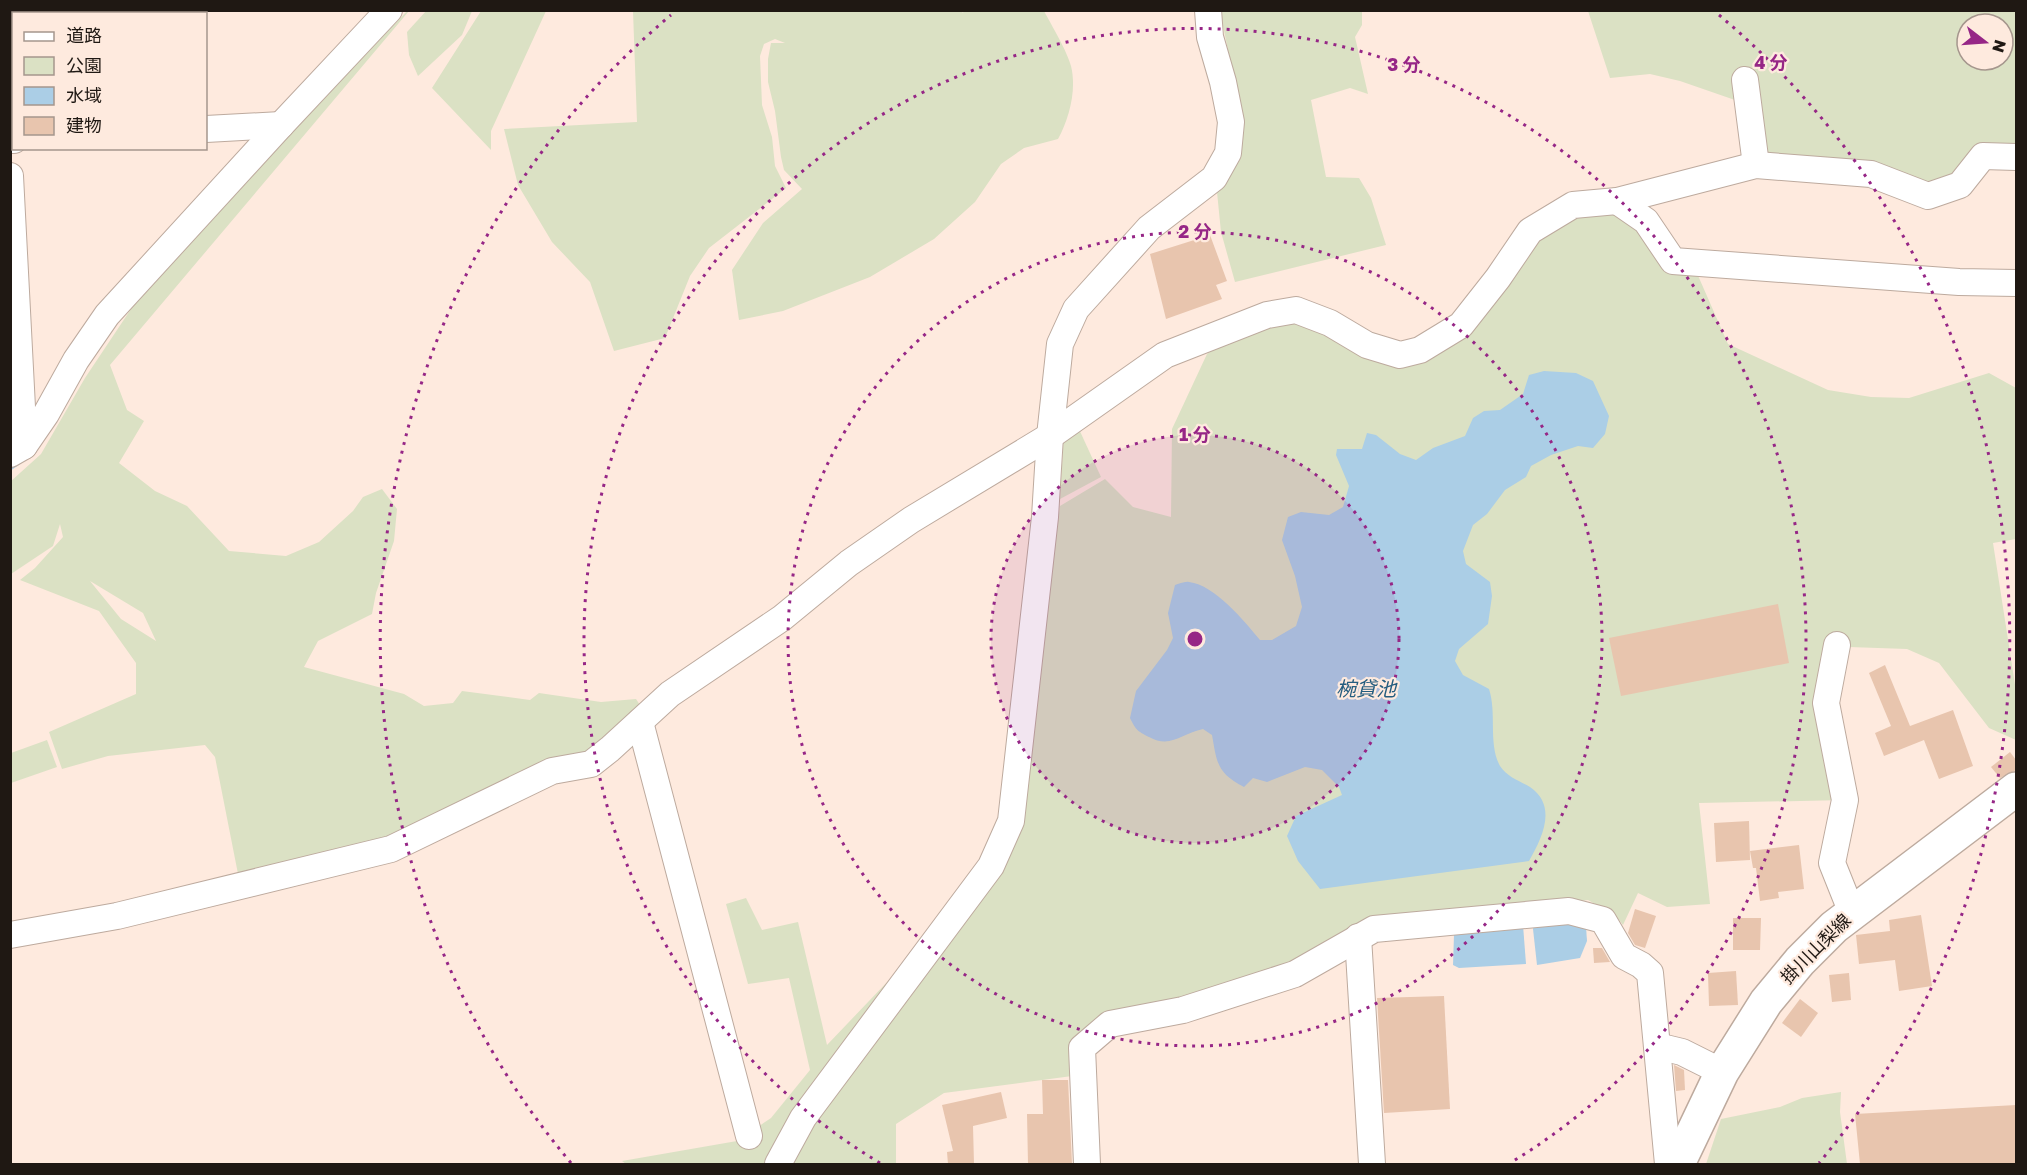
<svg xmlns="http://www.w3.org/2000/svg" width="2027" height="1175" viewBox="0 0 2027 1175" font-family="'Golos Text','Noto Sans JP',sans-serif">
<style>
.green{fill:#dbe1c4;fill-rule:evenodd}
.water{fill:#abcee6}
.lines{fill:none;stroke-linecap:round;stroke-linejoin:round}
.stream{stroke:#abcee6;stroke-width:5}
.building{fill:#e8c5ae}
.minor-casing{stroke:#bdaa9e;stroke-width:28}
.major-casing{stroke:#bdaa9e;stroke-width:36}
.minor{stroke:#fff;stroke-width:26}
.major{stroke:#fff;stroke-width:33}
.ring{fill:none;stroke:#962686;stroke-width:3;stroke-dasharray:3 6}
.labels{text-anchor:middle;stroke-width:4.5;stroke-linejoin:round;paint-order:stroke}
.street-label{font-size:18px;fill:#1f1813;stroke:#feeade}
.water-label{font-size:20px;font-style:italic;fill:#255d7f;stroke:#feeade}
.centre{fill:#962686;stroke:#feeade;stroke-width:3}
.ring-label{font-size:18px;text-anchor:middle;font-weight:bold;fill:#962686;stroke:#feeade;stroke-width:4.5;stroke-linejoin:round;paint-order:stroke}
</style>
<rect width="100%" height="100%" fill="#feeade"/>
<g class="green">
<polygon points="427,10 472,11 462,35 418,76 409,55 407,32"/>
<path d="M967,10L1044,11C1052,26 1067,51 1071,66C1077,90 1069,119 1058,139L1024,148L1001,164L975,202L934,239L870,277L783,311L739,320L732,270L763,223L802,189L784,170L781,157L775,111L768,82V59L771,43H785L775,39L764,44L760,56L762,105L772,137L775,166L786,188L709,248L690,276L665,338L614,351L590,282L552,242L518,185L504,129L637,122L633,11H964L962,13Z"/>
<path d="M407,11H409L110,365L127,410L144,421L119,463L155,491L187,506L229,551L286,556L319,542L353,511L363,497L382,489L397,509L394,541L376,593L372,614L318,641L304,667L404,694L424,706L453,703L462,691L530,700L539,693L601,702L636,699L642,708L610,749L372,851L239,879L215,757L205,745L108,756L62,769L49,732L136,694V663L99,611L20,580L35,568L63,537L60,524L53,546L11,574L10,482L41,454L85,378L157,270L255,171ZM90,581L143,613L156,641L121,619Z"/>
<polygon points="481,11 546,11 491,131 491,150 432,88"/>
<polygon points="1220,11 1362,11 1362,25 1355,37 1368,94 1350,88 1311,100 1326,177 1359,178 1371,198 1386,245 1235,282 1221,232 1217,192 1240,160 1238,99"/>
<path d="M1588,11H2016V157L1924,195L1756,165L1758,108L1680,81L1650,74L1610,78ZM1967,24H2003V60H1967Z"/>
<polygon points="1617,201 1696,271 1728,344 1828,390 1871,397 1909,398 1989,373 2016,388 2016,539 1993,543 2016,691 2016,740 1989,728 1939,663 1907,649 1849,647 1826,703 1845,800 1699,803 1710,904 1667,907 1638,893 1623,925 1616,916 1588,900 1356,924 1347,932 1286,968 1108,1021 1072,1076 944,1093 896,1124 896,1164 785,1164 1021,821 1037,710 1050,581 1060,506 1105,479 1133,507 1171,517 1172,429 1207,354 1258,318 1303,319 1400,354 1461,325 1565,209"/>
<polygon points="1078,427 1101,477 1060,499 1064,433"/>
<polygon points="47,740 57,767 11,783 11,753"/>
<polygon points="746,898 762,930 798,922 827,1045 890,979 771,1164 626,1164 622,1161 737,1141 771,1118 810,1070 789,978 748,984 726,904"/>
<polygon points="1841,1092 1840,1112 1847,1164 1706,1164 1721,1119 1780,1107 1802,1098"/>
</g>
<g class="water">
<path d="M1544,371L1576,373L1593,381L1609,416L1605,434L1593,448L1578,446L1551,455L1531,466L1526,477L1505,490L1487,514L1473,525L1463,551L1466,564L1490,582L1492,596L1488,624L1459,649L1455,661L1463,675L1489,689C1497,713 1488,744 1500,766C1507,777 1520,781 1530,787C1558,806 1542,838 1529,861L1320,889L1298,861L1287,836L1296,816L1342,795L1339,787L1322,770L1305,767L1267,782L1253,778L1244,787C1217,773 1217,763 1212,735L1203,729C1182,733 1171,749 1149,737C1137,731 1136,730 1130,718L1136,691L1167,650L1173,638L1168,613L1175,585C1179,584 1185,581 1189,582C1215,585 1244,621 1260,640H1272L1296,626L1302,607L1295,576L1282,540L1288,517L1301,512L1329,515L1343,507L1349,486L1336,455L1337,449H1362L1367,433L1376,435L1400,454L1416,460L1433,448L1465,436L1473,418L1484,411L1500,410L1523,394L1529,375Z"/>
<polygon points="1568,920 1586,927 1587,941 1580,958 1537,965 1533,929 1535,922"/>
<polygon points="1523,925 1526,964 1459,968 1453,965 1454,935 1461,929"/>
</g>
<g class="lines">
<polyline class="stream" points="10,468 19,462"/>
</g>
<g class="building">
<polygon points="1210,235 1227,281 1216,285 1222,299 1166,319 1150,254"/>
<polygon points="1778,604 1789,663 1621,696 1609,638"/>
<polygon points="1885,665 1910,726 1953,710 1973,766 1939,779 1924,740 1884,756 1875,733 1891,726 1869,673"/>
<polygon points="2010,752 2016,760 2016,770 2000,778 1991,767"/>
<polygon points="1749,821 1750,860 1716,862 1714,823"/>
<polygon points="1799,845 1804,889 1778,892 1779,898 1760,901 1756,868 1753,868 1750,851"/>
<polygon points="1635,909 1656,916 1645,948 1635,945 1628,933"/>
<polygon points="1921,915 1932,986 1899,991 1895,960 1859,964 1856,935 1890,931 1889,920"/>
<polygon points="1733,918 1761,918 1760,950 1733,950"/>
<polygon points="1593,948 1602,948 1610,962 1594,963"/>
<polygon points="1736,971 1738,1005 1709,1006 1708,973"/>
<polygon points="1849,973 1851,1000 1832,1002 1829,975"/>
<polygon points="1444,996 1450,1109 1384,1113 1377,998"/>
<polygon points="1800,999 1818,1013 1801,1037 1782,1023"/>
<polygon points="1674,1065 1684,1070 1685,1090 1676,1091"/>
<polygon points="1042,1080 1068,1080 1072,1164 1028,1164 1027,1114 1043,1114"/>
<polygon points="1001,1092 1007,1118 973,1126 974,1164 948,1164 947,1152 953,1151 942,1105"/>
<polygon points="2016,1105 2016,1164 1860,1164 1855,1114"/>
</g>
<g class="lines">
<g class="minor-casing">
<g id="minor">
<polyline points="1745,80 1756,165"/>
<polyline points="206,129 281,125"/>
<polyline points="10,140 14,140"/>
<polyline points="10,176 24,446"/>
<polyline points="1617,201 1646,221 1673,261 1959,282 2016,283"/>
<polyline points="10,454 24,446 46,414 76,360 107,315 281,125 389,10"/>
<polyline points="1837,645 1826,703 1845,800 1832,863 1852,913"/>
<polyline points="640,722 749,1136"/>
<polyline points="10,935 117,916 391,849 552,771 591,764 610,749 670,694 782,618 849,563 911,520 1050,436 1165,355 1267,315 1296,310 1330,323 1367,345 1400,355 1420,350 1461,325 1498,278 1530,231 1573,205 1617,201 1756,165 1871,174 1928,196 1960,185 1983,156 2016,157"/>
<polyline points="1358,937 1372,1164"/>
<polyline points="1657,1046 1682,1052 1722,1072"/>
<polyline points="778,1164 803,1118 991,866 1011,821 1045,517 1050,436 1060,344 1076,309 1149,228 1214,178 1228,153 1231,122 1223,82 1210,37 1208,10"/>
<polyline points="1087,1164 1082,1048 1110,1024 1183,1010 1295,974 1374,929 1569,911 1603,920 1624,956 1641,965 1650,973 1668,1164"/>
</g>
</g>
<g class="major-casing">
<polyline id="major" points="1678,1164 1722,1072 1766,1002 1800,961 1834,927 2016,789"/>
</g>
<use href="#minor" class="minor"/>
<use href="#major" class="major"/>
</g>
<circle cx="1195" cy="639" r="204" fill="#962686" fill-opacity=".12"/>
<g class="ring">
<circle cx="1195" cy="639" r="204"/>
<circle cx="1195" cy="639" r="407"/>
<path d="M880 1163A611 611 0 1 1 1510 1163"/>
<path d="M571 1163A815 815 0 0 1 671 15M1719 15A815 815 0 0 1 1819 1163"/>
</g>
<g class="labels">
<g class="street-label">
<text transform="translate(1816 949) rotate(-45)" y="6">掛川山梨線</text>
</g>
<g class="water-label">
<text x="1366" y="696">椀貸池</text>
</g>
</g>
<circle cx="1195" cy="639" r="9" class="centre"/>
<g class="ring-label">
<text x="1771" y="69">4 分</text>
<text x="1404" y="71">3 分</text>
<text x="1195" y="238">2 分</text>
<text x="1195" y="441">1 分</text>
</g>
<rect width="2027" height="1175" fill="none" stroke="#1f1813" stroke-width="24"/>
<rect x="12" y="12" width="195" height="138" fill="#feeade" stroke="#a5968d" stroke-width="1.5"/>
<rect x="24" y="32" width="30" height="9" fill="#ffffff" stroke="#a5968d" stroke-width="1.5"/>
<text x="66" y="42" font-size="18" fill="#1f1813">道路</text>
<rect x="24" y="57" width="30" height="18" fill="#dbe1c4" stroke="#a5968d" stroke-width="1.5"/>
<text x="66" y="72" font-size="18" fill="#1f1813">公園</text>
<rect x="24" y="87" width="30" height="18" fill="#abcee6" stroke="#a5968d" stroke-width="1.5"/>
<text x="66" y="102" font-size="18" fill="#1f1813">水域</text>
<rect x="24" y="117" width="30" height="18" fill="#e8c5ae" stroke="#a5968d" stroke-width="1.5"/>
<text x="66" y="132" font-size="18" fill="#1f1813">建物</text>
<g transform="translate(1985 42) rotate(107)"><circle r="28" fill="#feeade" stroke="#a5968d" stroke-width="1.5"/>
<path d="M0-4.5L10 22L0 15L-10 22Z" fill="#962686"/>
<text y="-9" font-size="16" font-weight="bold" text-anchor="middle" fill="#1f1813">N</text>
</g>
</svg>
